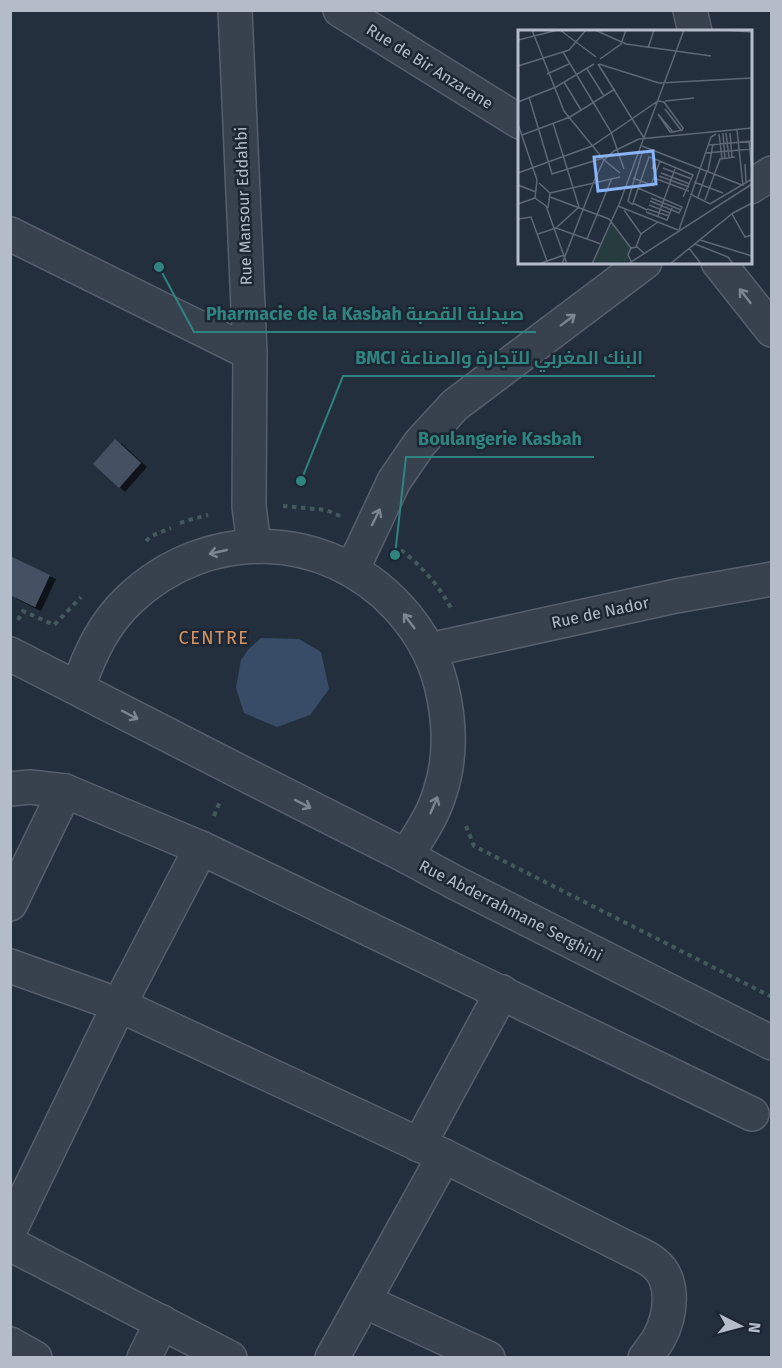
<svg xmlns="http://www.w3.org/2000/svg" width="782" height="1368" viewBox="0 0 782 1368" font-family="'Fira Sans',Cairo,sans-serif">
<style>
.water{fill:#394c67}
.building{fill:#455162;filter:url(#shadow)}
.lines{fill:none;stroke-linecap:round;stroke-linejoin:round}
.minor-casing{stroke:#565f6c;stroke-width:36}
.tertiary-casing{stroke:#565f6c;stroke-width:36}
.path{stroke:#44595c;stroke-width:4;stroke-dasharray:4.5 4.5;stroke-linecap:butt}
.minor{stroke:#38414e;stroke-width:33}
.tertiary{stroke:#38414e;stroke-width:33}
.oneway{stroke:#7c8592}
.labels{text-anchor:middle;stroke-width:5;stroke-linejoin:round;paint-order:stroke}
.street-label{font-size:16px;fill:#b4bcc9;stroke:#1d2633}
.neighbourhood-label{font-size:18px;letter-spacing:1.5px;fill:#d59563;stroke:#1d2633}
.inset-road{fill:none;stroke:#5e6776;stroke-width:1.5}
.view{fill:#8ab4f8;fill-opacity:0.15;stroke:#8ab4f8;stroke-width:3}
.inset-edge{fill:none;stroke:#b4bcc9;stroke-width:3}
.leader{fill:none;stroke:#308480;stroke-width:2}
.callout-dot{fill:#308480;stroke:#1d2633;stroke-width:2}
.callout-label{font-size:18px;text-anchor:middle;font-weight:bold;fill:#308480;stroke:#1d2633;stroke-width:5;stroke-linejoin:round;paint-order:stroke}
</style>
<defs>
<filter id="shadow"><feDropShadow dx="6" dy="4" stdDeviation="0" flood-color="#0009"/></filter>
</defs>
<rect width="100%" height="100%" fill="#242f3e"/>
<polygon class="water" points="261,638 299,639 321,652 329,689 310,715 277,727 244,713 236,688 241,660 248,650"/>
<g class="building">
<polygon points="115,439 141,463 119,488 93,464"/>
<polygon points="10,556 50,575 35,607 10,595"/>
</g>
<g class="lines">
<g class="minor-casing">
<g id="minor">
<polyline points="235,10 250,353 249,506 254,546"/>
<polyline points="340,10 520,122"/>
<polyline points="690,10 695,32"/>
<polyline points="750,187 772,173"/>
<polyline points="10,234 250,353"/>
<polyline points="718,262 772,330"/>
<polyline points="352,570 394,481 420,443 455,405 645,262"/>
<polyline points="429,650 676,596 772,579"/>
<polyline points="10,789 30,787 65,791 201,848 752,1114"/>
<polyline points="10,904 65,791"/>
<path d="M10,966L119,1005L444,1156L629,1249C637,1253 647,1257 654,1263C676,1280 671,1316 659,1338C655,1345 650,1351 645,1358"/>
<polyline points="419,1145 502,992"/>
<polyline points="10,1230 119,1005 201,848"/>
<polyline points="10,1244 230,1358"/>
<polyline points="364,1301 488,1358"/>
<polyline points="10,1344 35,1358"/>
<polyline points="144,1358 162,1322"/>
<polyline points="332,1358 444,1156"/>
</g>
</g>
<g class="tertiary-casing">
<g id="tertiary">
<polyline points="10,654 256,780 406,856 454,882 772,1043"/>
<path d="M78,687C90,654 103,624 130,599C207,526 326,529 398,607C422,633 438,664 444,698C450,729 450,762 440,792C433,816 419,836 406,856"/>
</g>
</g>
<g class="path">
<polyline points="283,506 326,510 340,516"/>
<polyline points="180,523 189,520 208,515"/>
<polyline points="146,541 151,536 171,528"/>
<path d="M401,550C422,566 440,587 452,610"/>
<polyline points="18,620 23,611 54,625 81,597"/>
<polyline points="214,816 220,801"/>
<polyline points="466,826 474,846 772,997"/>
</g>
<use href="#minor" class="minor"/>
<use href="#tertiary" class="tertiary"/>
</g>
<defs><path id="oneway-shaft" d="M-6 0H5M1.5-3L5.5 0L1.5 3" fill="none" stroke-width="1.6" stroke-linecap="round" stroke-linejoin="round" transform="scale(1.5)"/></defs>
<g class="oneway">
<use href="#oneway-shaft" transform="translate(745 296) rotate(-128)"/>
<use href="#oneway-shaft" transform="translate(568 320) rotate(-37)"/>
<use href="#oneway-shaft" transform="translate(376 517) rotate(-64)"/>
<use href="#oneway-shaft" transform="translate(218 552) rotate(167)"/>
<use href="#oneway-shaft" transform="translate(409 621) rotate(-127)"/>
<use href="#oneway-shaft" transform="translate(130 715) rotate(28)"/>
<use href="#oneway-shaft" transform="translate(303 804) rotate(27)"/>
<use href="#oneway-shaft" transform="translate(434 805) rotate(-67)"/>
</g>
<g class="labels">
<g class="street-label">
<text transform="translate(430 66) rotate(32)" y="6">Rue de Bir Anzarane</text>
<text transform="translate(243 206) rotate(-92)" y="6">Rue Mansour Eddahbi</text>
<text transform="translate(600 612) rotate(-12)" y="6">Rue de Nador</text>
<text transform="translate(511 910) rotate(27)" y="6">Rue Abderrahmane Serghini</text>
</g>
<g class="neighbourhood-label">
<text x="214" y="644">CENTRE</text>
</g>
</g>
<g transform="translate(518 30)">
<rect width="234" height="234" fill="#242f3e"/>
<path d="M94,193L112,218L110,231L80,234L76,230Z" fill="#263c3f"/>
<path class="inset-road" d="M14,0L46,81L86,130L102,143M42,0L78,27M77,0L108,14L193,26M205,0L234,2M0,10L40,0M130,18L136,0M45,22L93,102L106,139M82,29L103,14L108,0M80,34L126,108M81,34L141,53L234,48M0,36L51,20L68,0M69,39L86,66M29,44L51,34M46,52L63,80M11,67L34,144L85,128M147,71L176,68M0,72L38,57L76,34M147,79L163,100M35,93L61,177L38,198M0,94L19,150L17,168L28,176L49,234M219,100L225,156M205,103L207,128M208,103L211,128M212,103L214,128M201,104L204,128M4,105L52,87L97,59M231,111L234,141M191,115L234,111M124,116L224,155M188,123L234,119M227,134L228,153M145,138L174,149M134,139L137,129L175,145L165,167M190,141L195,114M0,143L74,116L140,71L146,72L165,98L164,100L155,102H152L140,84L155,102M143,143L172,154M141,146L171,157M115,148L136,156M136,148L171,161M176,152L205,163M21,153L32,163L30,178M0,155L18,162M133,155L142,131M120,158L164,177L161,183L132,171M32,163L102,147M172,164L192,174L234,149M32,167L91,189L113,218M180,167L189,141M133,168L163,180M187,170L202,129L217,127M0,174L17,168M115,175L110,171L124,123M131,175L152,183M100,176L160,200M129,179L151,186M106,180L123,204M129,180L115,173L131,127L137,129M128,182L149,190L154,178M214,184L227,207L234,205M140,186L157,139M0,189L13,187L29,231M161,200L193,107L198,104M20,204L38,198L83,214M69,209L94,148M182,210L234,226M177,214L210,227L215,234M118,217L123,204L140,192M171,218L183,234M113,231L110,225L113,218L119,217L126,223M21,234L46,225M44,234L76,151L86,130L96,121L121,109L234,98M74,234L102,172L166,0M110,234L234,154M152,234L215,183L234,173"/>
<path class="view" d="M135,121L138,154L80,161L76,127Z"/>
<rect width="234" height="234" class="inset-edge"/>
</g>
<path class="leader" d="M159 267L194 332H536M301 481L343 376H655M395 555L406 457H594"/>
<g class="callout-dot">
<circle cx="159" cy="267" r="6"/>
<circle cx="301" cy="481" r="6"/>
<circle cx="395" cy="555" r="6"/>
</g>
<g class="callout-label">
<text x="365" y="320">Pharmacie de la Kasbah صيدلية القصبة</text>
<text x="499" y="364">BMCI البنك المغربي للتجارة والصناعة</text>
<text x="500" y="445">Boulangerie Kasbah</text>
</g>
<rect width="782" height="1368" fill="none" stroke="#b4bcc9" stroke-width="24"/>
<g transform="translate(740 1326) rotate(96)" stroke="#1d2633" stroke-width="4.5" paint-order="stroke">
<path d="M0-4.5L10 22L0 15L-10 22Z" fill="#b4bcc9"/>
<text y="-9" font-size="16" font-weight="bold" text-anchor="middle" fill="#b4bcc9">N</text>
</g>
</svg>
